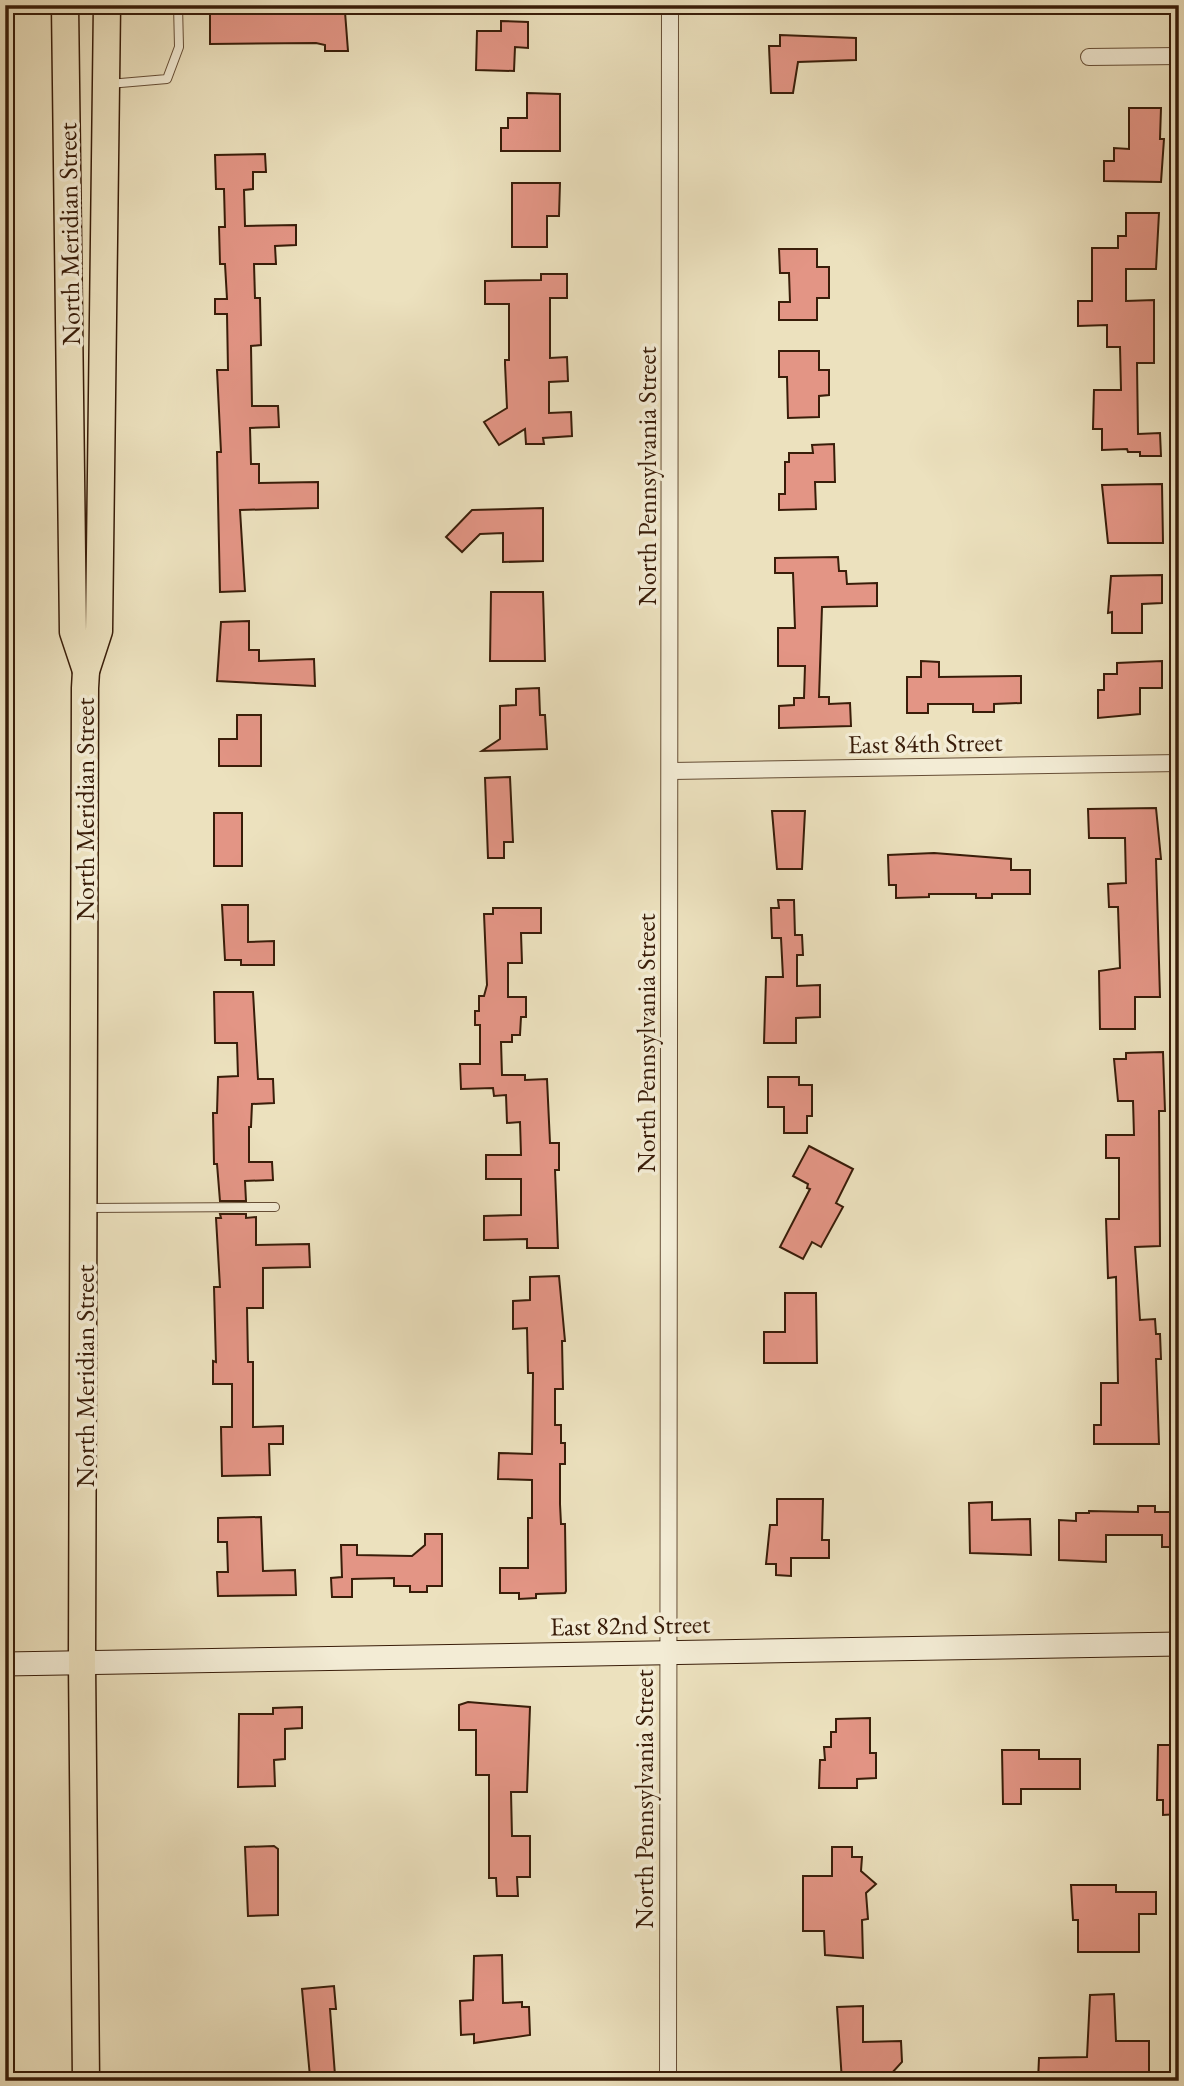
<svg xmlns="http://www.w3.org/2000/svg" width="1184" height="2086" viewBox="0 0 1184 2086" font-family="'EB Garamond',serif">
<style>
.building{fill:#e39585;stroke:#391d09;stroke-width:2}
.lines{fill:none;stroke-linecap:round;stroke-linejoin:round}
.lane-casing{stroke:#664e36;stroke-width:10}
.street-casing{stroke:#664e36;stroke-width:18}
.secondary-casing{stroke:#391d09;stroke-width:25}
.primary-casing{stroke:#391d09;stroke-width:29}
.lane{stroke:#f3ecd5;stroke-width:8}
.street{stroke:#f3ecd5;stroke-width:16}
.secondary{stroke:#f3ecd5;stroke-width:23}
.primary{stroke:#ece1be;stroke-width:26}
.labels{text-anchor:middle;stroke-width:7;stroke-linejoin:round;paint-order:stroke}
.street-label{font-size:26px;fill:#391d09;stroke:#f3ecd5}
</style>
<rect width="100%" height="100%" fill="#ece1be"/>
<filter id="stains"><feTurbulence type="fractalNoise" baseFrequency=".00286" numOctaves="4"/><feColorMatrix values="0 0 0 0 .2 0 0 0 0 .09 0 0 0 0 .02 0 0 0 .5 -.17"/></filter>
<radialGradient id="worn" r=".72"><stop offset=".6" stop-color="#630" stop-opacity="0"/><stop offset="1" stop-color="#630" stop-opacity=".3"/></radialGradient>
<g class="building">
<polygon points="210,5 340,5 341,12 345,12 348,51 325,51 325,45 316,43 210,44"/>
<polygon points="501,21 528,22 528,48 515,47 514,71 476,70 477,31 501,31"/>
<polygon points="780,35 856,38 856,60 798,62 793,93 771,93 769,46 780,46"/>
<polygon points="527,93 560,94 560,151 501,151 501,128 508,128 508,118 527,118"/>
<polygon points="1129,108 1161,108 1160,139 1164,139 1161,182 1104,181 1104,161 1114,161 1114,148 1129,149"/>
<polygon points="265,154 266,172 253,172 253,189 244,190 245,226 296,225 296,245 275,246 276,264 254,264 255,298 260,298 261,345 251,346 252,406 278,406 279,427 250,428 251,464 259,464 259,483 318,482 318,508 240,510 245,591 220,592 217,452 221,452 217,370 228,370 227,314 215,314 215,299 227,299 225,264 220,264 219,227 225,227 224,189 216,189 215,155"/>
<polygon points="512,183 560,183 559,216 547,216 547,247 512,247"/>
<polygon points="1126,213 1159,213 1156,269 1126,269 1126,301 1154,300 1154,363 1137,363 1138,434 1160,433 1161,456 1140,456 1140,452 1128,452 1127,449 1102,450 1102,429 1093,429 1094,390 1121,390 1120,347 1107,347 1107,325 1078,326 1078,301 1092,301 1092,248 1118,248 1118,236 1126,236"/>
<polygon points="779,249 817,249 817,267 829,267 829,298 817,298 817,320 779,320 779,302 790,302 789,273 780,273"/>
<polygon points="541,274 567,274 567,298 550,298 550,358 567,357 568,381 549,382 549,413 571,412 572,436 543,438 544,444 526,444 525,429 499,445 484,422 507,408 505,364 505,360 509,360 509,304 485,304 485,281 541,280"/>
<polygon points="779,351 819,351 819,370 829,370 829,395 819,396 819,417 788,418 787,377 779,377"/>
<polygon points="834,444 835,482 815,482 816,509 779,510 779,494 785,494 785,462 789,462 789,453 813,453 812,445"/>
<polygon points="1162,484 1163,543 1108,543 1102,485"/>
<polygon points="543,508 543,561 503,562 503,533 480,534 462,552 446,537 472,510"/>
<polygon points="838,557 839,571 846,571 847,584 877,583 877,606 822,607 819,697 829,697 829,704 850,703 851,726 779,728 779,706 794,705 794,698 804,698 805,666 778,666 778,628 795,628 793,573 775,573 775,558"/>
<polygon points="1162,575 1162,603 1142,604 1142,633 1112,633 1112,612 1108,613 1111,576"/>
<polygon points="491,592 543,592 545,661 490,661"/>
<polygon points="249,621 249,650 259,650 259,661 314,659 315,686 217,681 221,622"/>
<polygon points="921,661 939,662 939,677 1021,676 1021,703 994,704 994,712 973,712 973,704 928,704 928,713 907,713 907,677 921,677"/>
<polygon points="1162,661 1162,688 1140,688 1140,714 1098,718 1098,690 1104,690 1104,674 1117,674 1117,663"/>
<polygon points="539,688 540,715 545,715 547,749 482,751 500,739 500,706 516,705 516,689"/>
<polygon points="237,715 261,715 261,766 219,766 219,739 237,739"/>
<polygon points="510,777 513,842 504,842 504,858 488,858 485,778"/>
<polygon points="1156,808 1161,859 1156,859 1160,997 1135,997 1135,1029 1100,1029 1099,971 1120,968 1118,907 1109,907 1108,884 1126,883 1125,838 1089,838 1088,809"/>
<polygon points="772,811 805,811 802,869 777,869"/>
<rect x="214" y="813" width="28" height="53"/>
<polygon points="934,853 1011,859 1011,870 1030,870 1030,894 992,894 992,898 976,898 976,894 929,894 929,897 896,898 896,885 889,885 888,855"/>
<polygon points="778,900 794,900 795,935 802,935 803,955 797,955 797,986 820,985 820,1017 796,1018 796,1043 764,1043 766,977 783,977 781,938 772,938 771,908 779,908"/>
<polygon points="222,905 248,905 248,942 274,941 274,965 241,965 241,960 225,960"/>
<polygon points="493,908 541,908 541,933 521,933 522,963 508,963 508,997 526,997 526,1017 521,1017 520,1035 512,1035 512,1042 501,1042 502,1075 525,1075 525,1080 547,1079 550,1143 559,1143 559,1170 555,1170 558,1248 527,1248 527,1239 484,1240 484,1216 521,1215 521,1179 486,1179 486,1155 521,1155 520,1122 507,1123 506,1095 494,1096 493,1088 461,1089 460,1064 480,1064 480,1025 475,1025 475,1011 479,1011 479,996 484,996 487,985 484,914 493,914"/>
<polygon points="214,992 253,992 258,1079 273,1079 274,1103 252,1104 251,1127 249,1127 249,1162 272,1162 273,1180 245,1181 246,1201 220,1201 217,1164 214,1164 213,1113 217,1113 218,1077 238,1076 237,1043 215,1043"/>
<polygon points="1163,1052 1165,1111 1159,1111 1160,1246 1135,1247 1140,1320 1155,1319 1156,1334 1160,1334 1161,1359 1156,1359 1159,1444 1094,1444 1094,1425 1101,1425 1101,1383 1118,1383 1116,1277 1108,1278 1106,1219 1119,1219 1119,1158 1106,1158 1106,1135 1134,1135 1133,1101 1118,1101 1114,1059 1126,1059 1126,1053"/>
<polygon points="768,1077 799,1077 799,1085 812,1085 812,1116 807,1116 807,1133 784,1133 784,1107 768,1107"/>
<polygon points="809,1146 853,1169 836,1203 843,1207 821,1247 812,1242 803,1259 780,1247 810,1189 807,1188 808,1184 793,1176"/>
<polygon points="220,1214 246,1214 246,1218 256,1217 256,1245 309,1244 310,1267 263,1268 263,1308 247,1308 248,1362 253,1362 253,1427 283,1426 283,1444 269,1444 270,1475 222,1476 221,1427 232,1427 232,1384 213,1384 213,1361 216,1362 214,1287 220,1287 216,1218 221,1218"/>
<polygon points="559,1276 565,1341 562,1341 563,1389 555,1389 555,1425 561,1425 561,1443 565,1443 565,1464 560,1464 560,1504 561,1524 565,1524 566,1591 565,1593 536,1594 536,1598 519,1599 519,1593 500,1593 500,1568 528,1568 528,1518 532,1518 532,1480 498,1479 499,1453 532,1454 533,1373 528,1373 527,1328 513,1329 513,1301 530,1300 530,1277"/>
<polygon points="785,1293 816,1293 817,1363 764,1363 764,1332 785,1332"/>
<polygon points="777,1499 823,1499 822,1540 829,1540 829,1558 791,1558 791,1576 776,1575 776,1564 766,1564 770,1525 777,1525"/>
<polygon points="992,1502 992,1520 1030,1519 1031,1555 970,1553 969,1503"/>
<polygon points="1138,1506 1155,1506 1155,1512 1179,1512 1179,1547 1162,1547 1162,1535 1106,1535 1106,1562 1059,1560 1059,1520 1076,1521 1076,1513 1089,1513 1089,1511 1138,1512"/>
<polygon points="261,1517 263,1571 295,1570 296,1595 218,1596 217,1572 228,1572 227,1542 218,1542 218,1518"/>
<polygon points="425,1534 442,1534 442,1586 427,1586 427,1592 410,1592 410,1586 394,1586 394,1578 352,1579 352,1597 332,1597 331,1578 342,1577 341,1545 357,1545 357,1555 412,1556 425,1545"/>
<polygon points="468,1702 530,1707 527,1792 511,1792 512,1836 530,1836 530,1877 517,1877 518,1896 497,1896 496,1878 489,1878 489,1775 476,1775 476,1730 459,1730 459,1705"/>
<polygon points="302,1707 302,1728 285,1729 285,1759 274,1760 275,1786 238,1787 239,1714 273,1714 273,1708"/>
<polygon points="870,1718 870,1753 876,1753 876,1778 857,1779 857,1788 819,1788 820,1760 825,1760 824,1747 831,1747 831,1732 836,1732 836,1719"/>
<polygon points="1158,1745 1179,1745 1179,1814 1163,1815 1163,1800 1157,1800"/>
<polygon points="1002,1750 1039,1750 1039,1759 1080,1759 1080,1789 1021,1789 1021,1804 1003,1804"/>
<polygon points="274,1846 278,1849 278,1915 248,1916 245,1847"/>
<polygon points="832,1847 852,1847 852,1857 862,1857 861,1871 876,1884 866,1893 868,1919 862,1920 863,1958 825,1955 824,1931 803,1931 803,1876 832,1876"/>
<polygon points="1071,1885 1116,1885 1116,1892 1156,1892 1156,1914 1139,1914 1139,1952 1078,1952 1078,1920 1073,1920"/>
<polygon points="502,1955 503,2003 522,2002 522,2007 529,2007 530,2035 474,2043 474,2034 461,2035 460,2001 473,2000 474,1956"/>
<polygon points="334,1986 336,2009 330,2009 335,2075 310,2077 302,1989"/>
<polygon points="1114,1994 1116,2041 1149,2041 1149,2081 1038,2081 1039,2058 1087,2057 1090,1995"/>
<polygon points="863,2006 863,2042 901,2041 902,2062 891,2074 878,2074 879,2081 842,2081 837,2007"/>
</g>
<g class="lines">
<g class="lane-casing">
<g id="lane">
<polyline points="109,84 167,79 179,47 178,5"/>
<polyline points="88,1208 275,1207"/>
</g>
</g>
<g class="street-casing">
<g id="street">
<polyline points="1089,57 1179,56"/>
<polyline points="672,771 1179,763"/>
<polyline points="668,2081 670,5"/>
</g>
</g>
<g class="secondary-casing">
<polyline id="secondary" points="5,1664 1179,1644"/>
</g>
<g class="primary-casing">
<g id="primary">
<polyline points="65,5 73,632 86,671"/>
<polyline points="86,2081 82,1663 85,688 86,671 99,631 107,5"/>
</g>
</g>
<use href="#lane" class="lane"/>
<use href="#street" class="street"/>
<use href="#secondary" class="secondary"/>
<use href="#primary" class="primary"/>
</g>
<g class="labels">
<g class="street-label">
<text transform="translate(69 234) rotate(-91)" y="9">North Meridian Street</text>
<text transform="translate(647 476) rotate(-90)" y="9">North Pennsylvania Street</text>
<text transform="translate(925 743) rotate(-1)" y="9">East 84th Street</text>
<text transform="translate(85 809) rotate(-90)" y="9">North Meridian Street</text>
<text transform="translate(646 1043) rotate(-90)" y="9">North Pennsylvania Street</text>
<text transform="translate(85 1376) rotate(-90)" y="9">North Meridian Street</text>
<text transform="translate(630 1625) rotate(-1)" y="9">East 82nd Street</text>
<text transform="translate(644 1799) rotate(-90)" y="9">North Pennsylvania Street</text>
</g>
</g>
<rect width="1184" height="2086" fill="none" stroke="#ece1be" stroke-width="28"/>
<rect x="7" y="7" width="1170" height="2072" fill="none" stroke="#391d09" stroke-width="3.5"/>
<rect x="14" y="14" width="1156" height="2058" fill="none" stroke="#391d09" stroke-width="2"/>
<rect width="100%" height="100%" filter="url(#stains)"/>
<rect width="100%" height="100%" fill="url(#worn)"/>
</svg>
